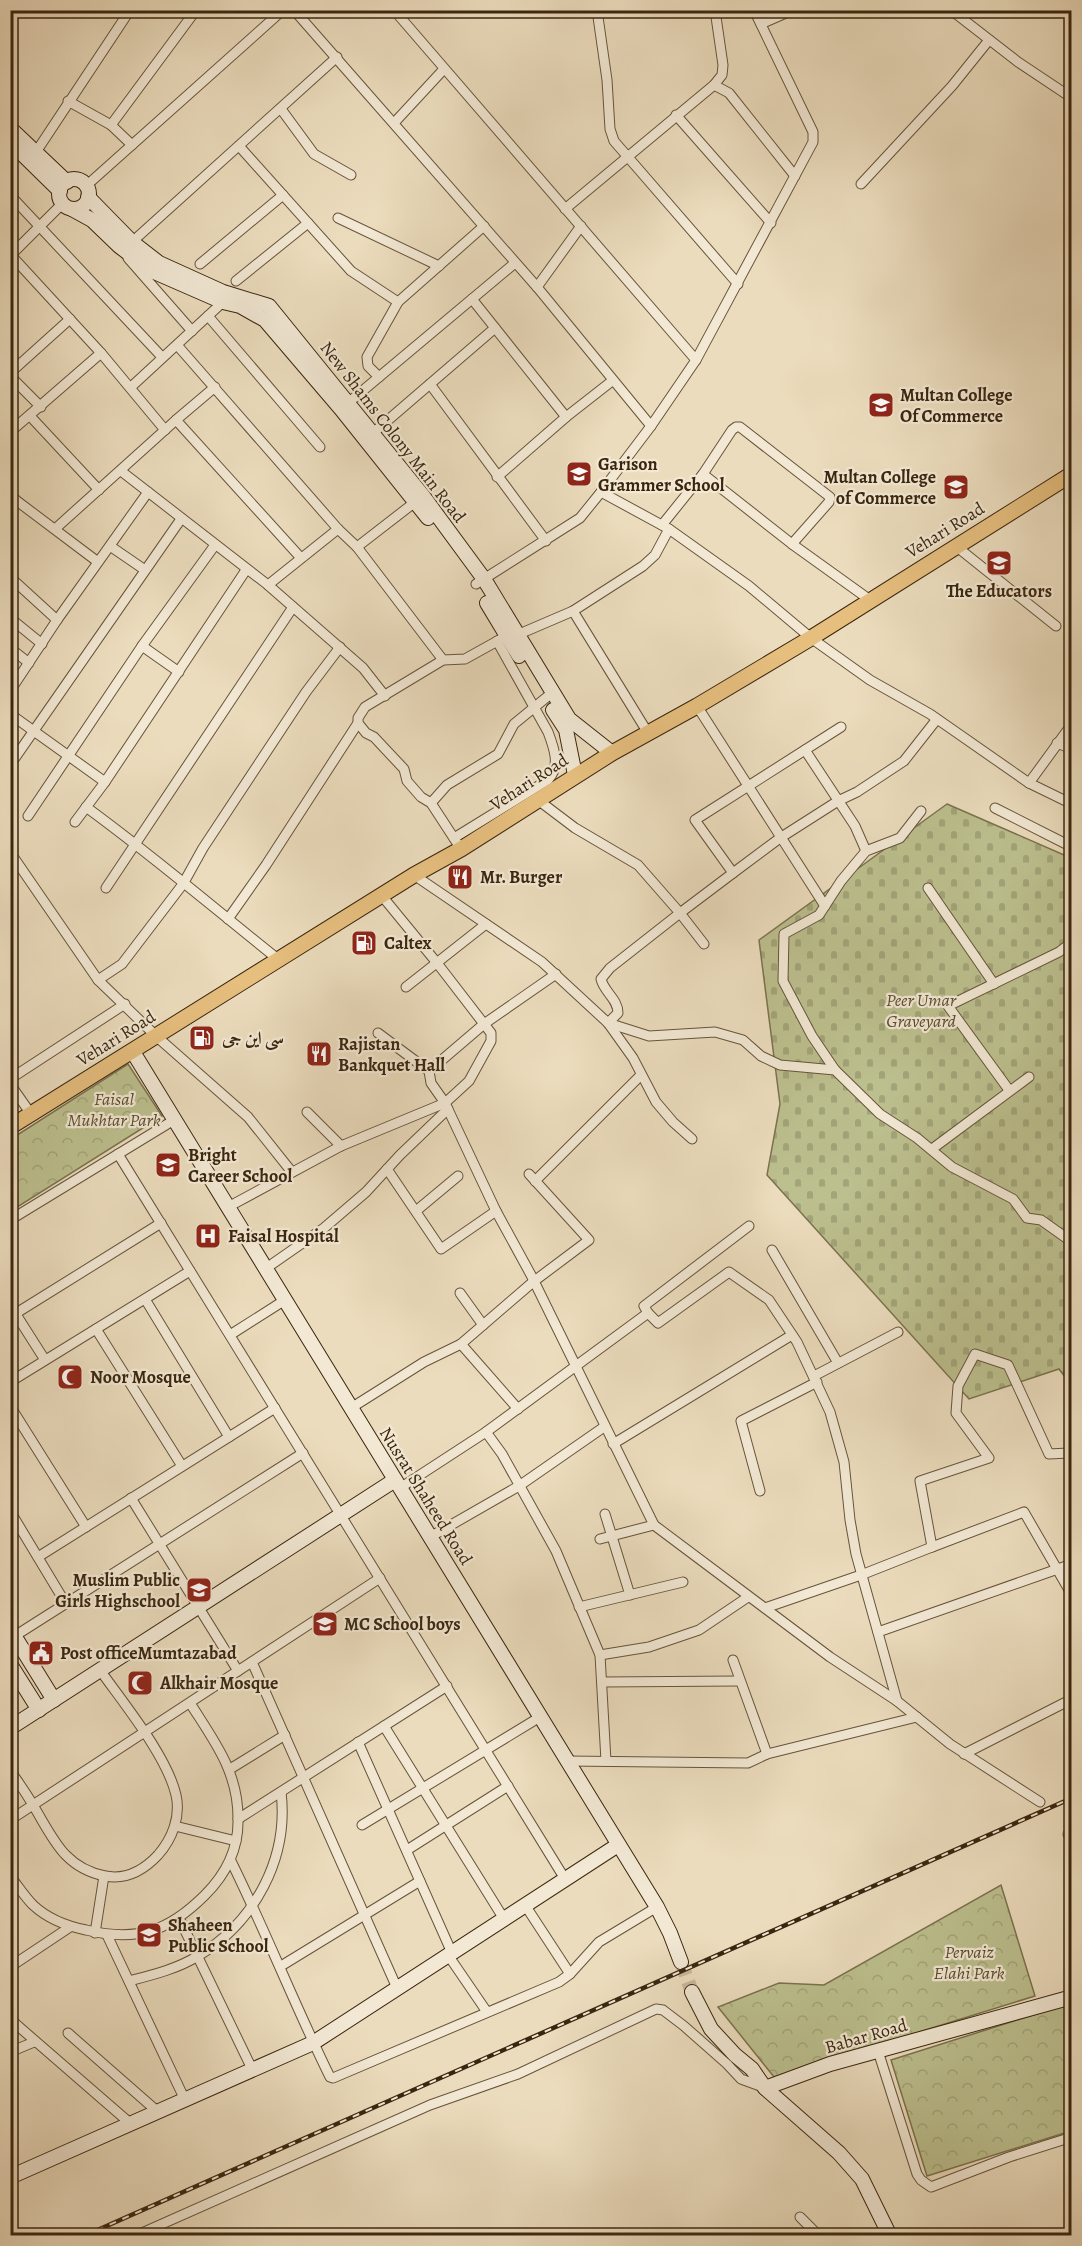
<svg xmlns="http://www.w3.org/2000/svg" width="1082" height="2246" viewBox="0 0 1082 2246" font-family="Alegreya,Amiri,serif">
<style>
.cemetery{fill:url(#cemetery-stones);stroke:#7b724e;stroke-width:1.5}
.park{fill:url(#park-crowns);stroke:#7b724e;stroke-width:1.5}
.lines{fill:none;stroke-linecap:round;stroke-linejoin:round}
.secondary-tunnel{stroke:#c8b89a;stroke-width:14;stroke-dasharray:14 7;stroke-linecap:butt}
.street-casing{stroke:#66543a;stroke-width:11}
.secondary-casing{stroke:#3a260f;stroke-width:16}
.primary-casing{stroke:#3a260f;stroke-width:17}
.street{stroke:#f2e8d4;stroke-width:9}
.secondary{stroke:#f2e8d4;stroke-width:14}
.primary{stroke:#e6be7e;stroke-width:15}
.rail-casing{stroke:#3a260f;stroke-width:4.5}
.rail{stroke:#f2e8d4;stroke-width:2;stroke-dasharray:7;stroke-linecap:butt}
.labels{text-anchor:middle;stroke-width:4.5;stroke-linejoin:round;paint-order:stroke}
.poi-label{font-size:18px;font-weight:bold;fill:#3a260f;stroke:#f2e8d4;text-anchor:start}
.street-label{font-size:18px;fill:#3a260f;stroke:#f2e8d4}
.park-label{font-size:18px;font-style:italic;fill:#5a4c2f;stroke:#f2e8d4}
</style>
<defs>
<pattern id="cemetery-stones" width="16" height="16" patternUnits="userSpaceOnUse" patternTransform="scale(1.5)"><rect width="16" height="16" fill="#bcbf8e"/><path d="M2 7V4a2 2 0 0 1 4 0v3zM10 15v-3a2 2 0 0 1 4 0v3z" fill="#a2a479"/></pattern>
<pattern id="park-crowns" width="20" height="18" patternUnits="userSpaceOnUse" patternTransform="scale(1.5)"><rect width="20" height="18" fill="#bcbf8e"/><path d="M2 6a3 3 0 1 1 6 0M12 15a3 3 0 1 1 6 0" fill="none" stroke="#a2a479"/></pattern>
</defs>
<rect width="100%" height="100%" fill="#ebdcbd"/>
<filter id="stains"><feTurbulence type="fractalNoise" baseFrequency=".00333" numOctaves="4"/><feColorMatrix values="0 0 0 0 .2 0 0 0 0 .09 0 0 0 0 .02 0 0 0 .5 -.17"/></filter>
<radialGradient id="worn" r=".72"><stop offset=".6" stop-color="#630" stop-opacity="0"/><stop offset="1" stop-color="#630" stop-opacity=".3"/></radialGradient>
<polygon class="cemetery" points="947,804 1071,858 1071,1385 1059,1369 969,1399 767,1175 780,1104 759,940"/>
<g class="park">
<polygon points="128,1064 162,1116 11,1211 11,1139"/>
<polygon points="1001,1885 1035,1996 774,2077 718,2007 779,1983 824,1985"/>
<polygon points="1071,2003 1071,2131 927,2176 891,2060"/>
</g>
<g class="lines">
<polyline class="secondary-tunnel" points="681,1962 692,1992"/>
<g class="street-casing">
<g id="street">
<polyline points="294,10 537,287 651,426"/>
<polyline points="394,10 696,360"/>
<polyline points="597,10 607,80 610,129 614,141 738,284"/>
<polyline points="951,10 1018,62 1072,98"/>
<polyline points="761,24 793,10"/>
<polyline points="714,85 729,93 795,176"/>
<polyline points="68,101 111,125 132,145"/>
<polyline points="281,109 314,154 351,175"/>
<polyline points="676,115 771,223"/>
<polyline points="394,123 444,69"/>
<polyline points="111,125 196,10"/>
<polyline points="239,146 351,271 398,302"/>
<polyline points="36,152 130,10"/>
<polyline points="861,184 952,86 989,40"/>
<polyline points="86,186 283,10"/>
<polyline points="10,195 162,357"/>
<polyline points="565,209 714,85 722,75 723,65 715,10"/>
<polyline points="338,218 439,266"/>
<polyline points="132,242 337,57"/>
<polyline points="10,254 101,353 165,430"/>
<polyline points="10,256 62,204"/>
<polyline points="128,258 192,331"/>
<polyline points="200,264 283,195"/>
<polyline points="236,281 308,223"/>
<polyline points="537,287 581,226"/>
<polyline points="472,299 566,417"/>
<polyline points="208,316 320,447"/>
<polyline points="177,345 338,529 357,547 443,660"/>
<polyline points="10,373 70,319"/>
<polyline points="10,376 41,407"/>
<polyline points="379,377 368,366 367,357 398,302 484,226"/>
<polyline points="430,384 546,541"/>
<polyline points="131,387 223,302"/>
<polyline points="348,403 515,263"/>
<polyline points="30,416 99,490"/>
<polyline points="176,420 301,558"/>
<polyline points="10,432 101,353"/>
<polyline points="373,433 495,328"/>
<polyline points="121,471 268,585 363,668 385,696"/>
<polyline points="703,474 792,544 870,600"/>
<polyline points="497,477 566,417 612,381"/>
<polyline points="601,492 669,529 749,586 811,638 870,680 930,714 1029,783 1072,804"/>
<polyline points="10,494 17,501 98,562"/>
<polyline points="662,525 703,474 732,430 736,427 740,427 830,497 829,502 792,544"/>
<polyline points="55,529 176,420 215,387"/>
<polyline points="110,546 145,570"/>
<polyline points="357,547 419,499"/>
<polyline points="957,547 1056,626"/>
<polyline points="10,577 57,620 10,691"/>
<polyline points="476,584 580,518 601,492 651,426 696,360 813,142 813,132 754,10"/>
<polyline points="268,585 338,529"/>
<polyline points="573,611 648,733"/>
<polyline points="10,618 42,644"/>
<polyline points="57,620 148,492"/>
<polyline points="517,635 573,611 643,566 655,555 669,529"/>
<polyline points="142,646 179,672"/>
<polyline points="10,648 29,663"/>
<polyline points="697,706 825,906"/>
<polyline points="10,714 105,782"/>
<polyline points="1057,743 1072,749"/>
<polyline points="805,750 855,826 866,851"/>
<polyline points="10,765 181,519"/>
<polyline points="1029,783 1072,724"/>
<polyline points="538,800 575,828 638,865 680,913 733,873 695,820 841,727"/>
<polyline points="431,803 447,785 498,754 514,724 553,692"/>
<path d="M86,807C152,855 215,909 279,960"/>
<polyline points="995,808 1072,847"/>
<polyline points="28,816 142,646 215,545"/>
<polyline points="75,822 105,782 246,570"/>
<path d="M454,838L548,780C561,766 554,748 548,732L497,641"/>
<polyline points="461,849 431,803 421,797 407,781 404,769 374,737 366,733 358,723 358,718 365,707 443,660 465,659 510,634"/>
<polyline points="10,852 98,980 156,1036 248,1117 291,1171"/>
<polyline points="733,873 780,838 838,801 857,792 904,761 937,719"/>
<polyline points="414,875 542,962 608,1023 633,1058 656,1102 673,1122 692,1139"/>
<polyline points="106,888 293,607"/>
<polyline points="928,888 994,984"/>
<polyline points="228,919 266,865 358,723"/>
<polyline points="98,980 122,964 183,884 203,848 306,692 340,647"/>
<polyline points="406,987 486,924"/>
<polyline points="608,1023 649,1036 715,1032 743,1040 761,1056 780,1065 835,1070 880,1114 917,1138 952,1167 1013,1199 1027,1218 1041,1220 1072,1242"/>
<path d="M608,1023L618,1013C618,999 604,992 601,979L610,968L680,913L704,944"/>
<polyline points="378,1033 429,1071 431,1083 445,1103 496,1211 531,1275 654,1525 830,1657 897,1701 950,1744 1040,1802"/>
<polyline points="835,1070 812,1036 783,981 784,934 819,915 841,881 866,851 900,838 921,811"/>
<polyline points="429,1071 484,1024 556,974"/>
<polyline points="10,1079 125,1004"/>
<polyline points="10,1084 31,1114"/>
<polyline points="1009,1090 948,1006 1059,952 1072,942"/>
<polyline points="307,1112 341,1146"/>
<polyline points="932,1149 1029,1077"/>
<polyline points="118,1154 565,1879"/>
<polyline points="387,1169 441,1249 496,1211"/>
<polyline points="535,1181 641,1075"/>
<polyline points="228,1207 341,1146 445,1103 469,1081 491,1041 491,1033 484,1024 437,963 382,896"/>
<polyline points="416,1211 458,1176"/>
<polyline points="10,1220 174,1120"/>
<polyline points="772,1250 838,1363"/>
<polyline points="265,1269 324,1228 366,1192 400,1155 448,1109"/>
<polyline points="460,1293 483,1325"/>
<polyline points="145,1299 229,1437"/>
<polyline points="10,1305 45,1360"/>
<polyline points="648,1313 658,1323 729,1272 769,1300 797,1342 830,1412 844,1462 850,1520 856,1554 897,1701"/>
<polyline points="10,1317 161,1223"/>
<polyline points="96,1329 182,1466"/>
<polyline points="230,1335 285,1300"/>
<polyline points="814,1376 898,1332"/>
<polyline points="10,1382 190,1271"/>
<polyline points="10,1406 86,1527"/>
<polyline points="351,1408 424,1362 461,1344"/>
<polyline points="518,1409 461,1344 533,1282 589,1240 529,1174"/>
<polyline points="613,1444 792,1335"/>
<polyline points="400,1488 486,1432"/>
<polyline points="760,1491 741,1421 817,1382"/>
<polyline points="131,1498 238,1671"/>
<polyline points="10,1511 66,1604"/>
<polyline points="605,1514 630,1595"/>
<polyline points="430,1537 519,1486 604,1427"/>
<polyline points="600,1539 654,1525"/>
<polyline points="932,1547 1024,1512 1072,1595"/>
<polyline points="38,1557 275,1408"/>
<polyline points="579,1607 683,1582"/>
<polyline points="765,1608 861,1575 932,1547 920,1481 989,1458 956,1413 958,1386 975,1354 1008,1365 1049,1454 1068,1453 1072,1457"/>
<polyline points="878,1632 1072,1564"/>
<polyline points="10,1639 303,1453"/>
<polyline points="600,1655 649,1647 699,1630 748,1597"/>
<polyline points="733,1660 767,1754"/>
<polyline points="252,1662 397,1988"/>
<polyline points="602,1682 739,1681"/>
<polyline points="384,1726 504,1919"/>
<polyline points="358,1742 452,1953"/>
<polyline points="964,1754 1072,1699"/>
<polyline points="567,1761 748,1763 767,1754 917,1717"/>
<polyline points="606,1761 600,1655 556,1551 502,1454 486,1432 648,1313 644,1306 749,1226"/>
<polyline points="230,1769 285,1735"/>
<path d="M10,1770C18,1782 26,1793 33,1805C53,1838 64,1868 105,1876C126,1880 144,1870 158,1855C172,1839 181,1817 176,1795C167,1756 124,1704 100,1670"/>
<polyline points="238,1819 447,1686"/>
<polyline points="10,1820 380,1578"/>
<polyline points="362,1825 540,1717"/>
<polyline points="175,1826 236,1841"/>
<polyline points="1068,1834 1072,1839"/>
<polyline points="407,1850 508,1786"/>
<path d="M231,1861C266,1932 295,2006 330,2077L333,2078L559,1982L570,1974L599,1942L657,1907"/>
<path d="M10,1876C18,1886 25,1897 33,1905C48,1919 66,1926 86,1930C137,1942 168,1932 205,1895C226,1874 239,1848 238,1818C238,1771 214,1741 190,1703"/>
<polyline points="525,1905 570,1974"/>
<polyline points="179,1918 253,2071"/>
<polyline points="95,1933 104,1876"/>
<polyline points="107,1935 185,2100"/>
<polyline points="448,1955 487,2012"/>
<polyline points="281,1966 420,1881"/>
<polyline points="10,1967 70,1927"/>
<path d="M129,1981C152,1975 177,1969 198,1956C255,1922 289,1858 281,1792"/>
<polyline points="10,2019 131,2124"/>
<polyline points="68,2033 158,2112"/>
<polyline points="878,2051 917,2174 921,2180 931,2187 1009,2157 1072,2137"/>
<polyline points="10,2052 34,2042"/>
<polyline points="800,2217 819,2236"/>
<polyline points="135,2236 430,2105 518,2074 656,2009 663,2010 684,2026 727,2064 741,2079 763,2087"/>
</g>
</g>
<g class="secondary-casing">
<g id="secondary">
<polyline points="10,128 67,182"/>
<polyline points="10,142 60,191"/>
<circle cx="74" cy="194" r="15"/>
<polyline points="88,197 132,242 159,263 223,292 269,306 423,496 484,579 569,719 612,753"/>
<polyline points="72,209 92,220 119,246 152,271 223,302 240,306 265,320 341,409 428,518"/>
<polyline points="487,603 519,656"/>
<polyline points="553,710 566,730 575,775"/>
<polyline points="133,1052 657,1907 670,1933 681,1962"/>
<polyline points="10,1629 54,1700"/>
<polyline points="10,1664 39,1710"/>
<polyline points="10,1728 395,1480"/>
<polyline points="692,1992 711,2029 735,2055 752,2069 765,2088 830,2064 1072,1997"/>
<polyline points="765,2088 839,2153 862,2179 890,2236"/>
<polyline points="10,2177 313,2043 618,1845"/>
</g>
</g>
<g class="primary-casing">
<polyline id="primary" points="10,1127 414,875 461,849 612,753 697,706 811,638 1072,474"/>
</g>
<use href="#street" class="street"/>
<use href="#secondary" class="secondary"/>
<use href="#primary" class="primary"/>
<g class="rail-casing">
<polyline id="rail" points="84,2236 1072,1798"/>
</g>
<use href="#rail" class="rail"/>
</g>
<defs>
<g id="university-square" transform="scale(1.35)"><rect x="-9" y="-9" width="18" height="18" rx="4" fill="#8f2418" stroke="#f2e8d4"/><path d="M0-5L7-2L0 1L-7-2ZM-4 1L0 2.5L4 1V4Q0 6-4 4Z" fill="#fff"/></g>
<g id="school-square" transform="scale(1.35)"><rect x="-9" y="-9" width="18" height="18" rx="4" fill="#8f2418" stroke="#f2e8d4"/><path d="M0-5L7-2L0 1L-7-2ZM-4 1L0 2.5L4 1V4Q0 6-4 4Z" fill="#fff"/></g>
<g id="restaurant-square" transform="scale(1.35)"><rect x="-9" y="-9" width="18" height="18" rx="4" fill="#8f2418" stroke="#f2e8d4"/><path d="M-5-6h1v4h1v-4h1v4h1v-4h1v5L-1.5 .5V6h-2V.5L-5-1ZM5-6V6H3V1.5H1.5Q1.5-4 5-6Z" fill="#fff"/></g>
<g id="fuel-square" transform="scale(1.35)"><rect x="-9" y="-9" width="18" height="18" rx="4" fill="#8f2418" stroke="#f2e8d4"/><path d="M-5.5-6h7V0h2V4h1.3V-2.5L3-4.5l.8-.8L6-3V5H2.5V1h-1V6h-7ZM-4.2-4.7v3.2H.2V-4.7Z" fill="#fff"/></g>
<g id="hospital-square" transform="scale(1.35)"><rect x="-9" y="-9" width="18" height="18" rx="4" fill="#8f2418" stroke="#f2e8d4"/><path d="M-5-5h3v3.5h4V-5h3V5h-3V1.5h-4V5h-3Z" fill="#fff"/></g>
<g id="mosque-square" transform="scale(1.35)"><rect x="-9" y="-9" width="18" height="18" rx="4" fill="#8f2418" stroke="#f2e8d4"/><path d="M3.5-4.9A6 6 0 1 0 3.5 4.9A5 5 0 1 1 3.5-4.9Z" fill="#fff"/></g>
<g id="civic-square" transform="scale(1.35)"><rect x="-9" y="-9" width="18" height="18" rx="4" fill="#8f2418" stroke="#f2e8d4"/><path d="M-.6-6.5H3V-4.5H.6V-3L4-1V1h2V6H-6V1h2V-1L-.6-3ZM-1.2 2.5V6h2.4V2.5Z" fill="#fff"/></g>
</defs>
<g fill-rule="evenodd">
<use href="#university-square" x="881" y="405"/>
<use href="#school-square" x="579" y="474"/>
<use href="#school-square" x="956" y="487"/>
<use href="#school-square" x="999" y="563"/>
<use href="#restaurant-square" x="460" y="877"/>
<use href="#fuel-square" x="364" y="943"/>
<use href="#fuel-square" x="202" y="1038"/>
<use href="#restaurant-square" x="319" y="1054"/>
<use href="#school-square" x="168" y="1165"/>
<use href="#hospital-square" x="208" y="1236"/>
<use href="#mosque-square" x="70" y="1377"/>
<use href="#school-square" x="199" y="1590"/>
<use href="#school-square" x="325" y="1624"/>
<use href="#civic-square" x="41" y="1653"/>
<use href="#mosque-square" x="140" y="1683"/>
<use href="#school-square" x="149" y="1935"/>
</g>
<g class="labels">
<g class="poi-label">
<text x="900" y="401">Multan College<tspan x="900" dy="21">Of Commerce</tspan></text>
<text x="598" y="470">Garison<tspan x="598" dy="21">Grammer School</tspan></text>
<text x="936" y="483" text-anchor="end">Multan College<tspan x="936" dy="21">of Commerce</tspan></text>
<text x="999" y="597" text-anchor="middle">The Educators</text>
<text x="480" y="883">Mr. Burger</text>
<text x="384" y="949">Caltex</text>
<text x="222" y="1044">سی این جی</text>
<text x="338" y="1050">Rajistan<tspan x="338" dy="21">Bankquet Hall</tspan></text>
<text x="188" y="1161">Bright<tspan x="188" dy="21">Career School</tspan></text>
<text x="228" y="1242">Faisal Hospital</text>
<text x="90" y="1383">Noor Mosque</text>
<text x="180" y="1586" text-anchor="end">Muslim Public<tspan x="180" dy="21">Girls Highschool</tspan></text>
<text x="344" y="1630">MC School boys</text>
<text x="60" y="1659">Post officeMumtazabad</text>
<text x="160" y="1689">Alkhair Mosque</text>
<text x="168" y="1931">Shaheen<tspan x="168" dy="21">Public School</tspan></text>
</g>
<g class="street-label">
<text transform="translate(393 432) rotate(52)" y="6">New Shams Colony Main Road</text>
<text transform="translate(945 530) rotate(-32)" y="6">Vehari Road</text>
<text transform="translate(529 782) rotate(-33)" y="6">Vehari Road</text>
<text transform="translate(116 1038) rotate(-32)" y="6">Vehari Road</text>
<text transform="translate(426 1496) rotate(58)" y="6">Nusrat Shaheed Road</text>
<text transform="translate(866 2036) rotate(-16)" y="6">Babar Road</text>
</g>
<g class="park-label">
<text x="921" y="1006">Peer Umar<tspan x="921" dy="21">Graveyard</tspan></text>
<text x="114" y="1105">Faisal<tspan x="114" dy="21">Mukhtar Park</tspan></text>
<text x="969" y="1958">Pervaiz<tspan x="969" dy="21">Elahi Park</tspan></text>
</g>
</g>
<rect width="1082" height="2246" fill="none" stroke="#ebdcbd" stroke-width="36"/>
<rect x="12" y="12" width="1058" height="2222" fill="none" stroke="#3a260f" stroke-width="3"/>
<rect x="18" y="18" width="1046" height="2210" fill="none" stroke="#3a260f" stroke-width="1.5"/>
<rect width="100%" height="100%" filter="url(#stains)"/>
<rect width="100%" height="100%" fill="url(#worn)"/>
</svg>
